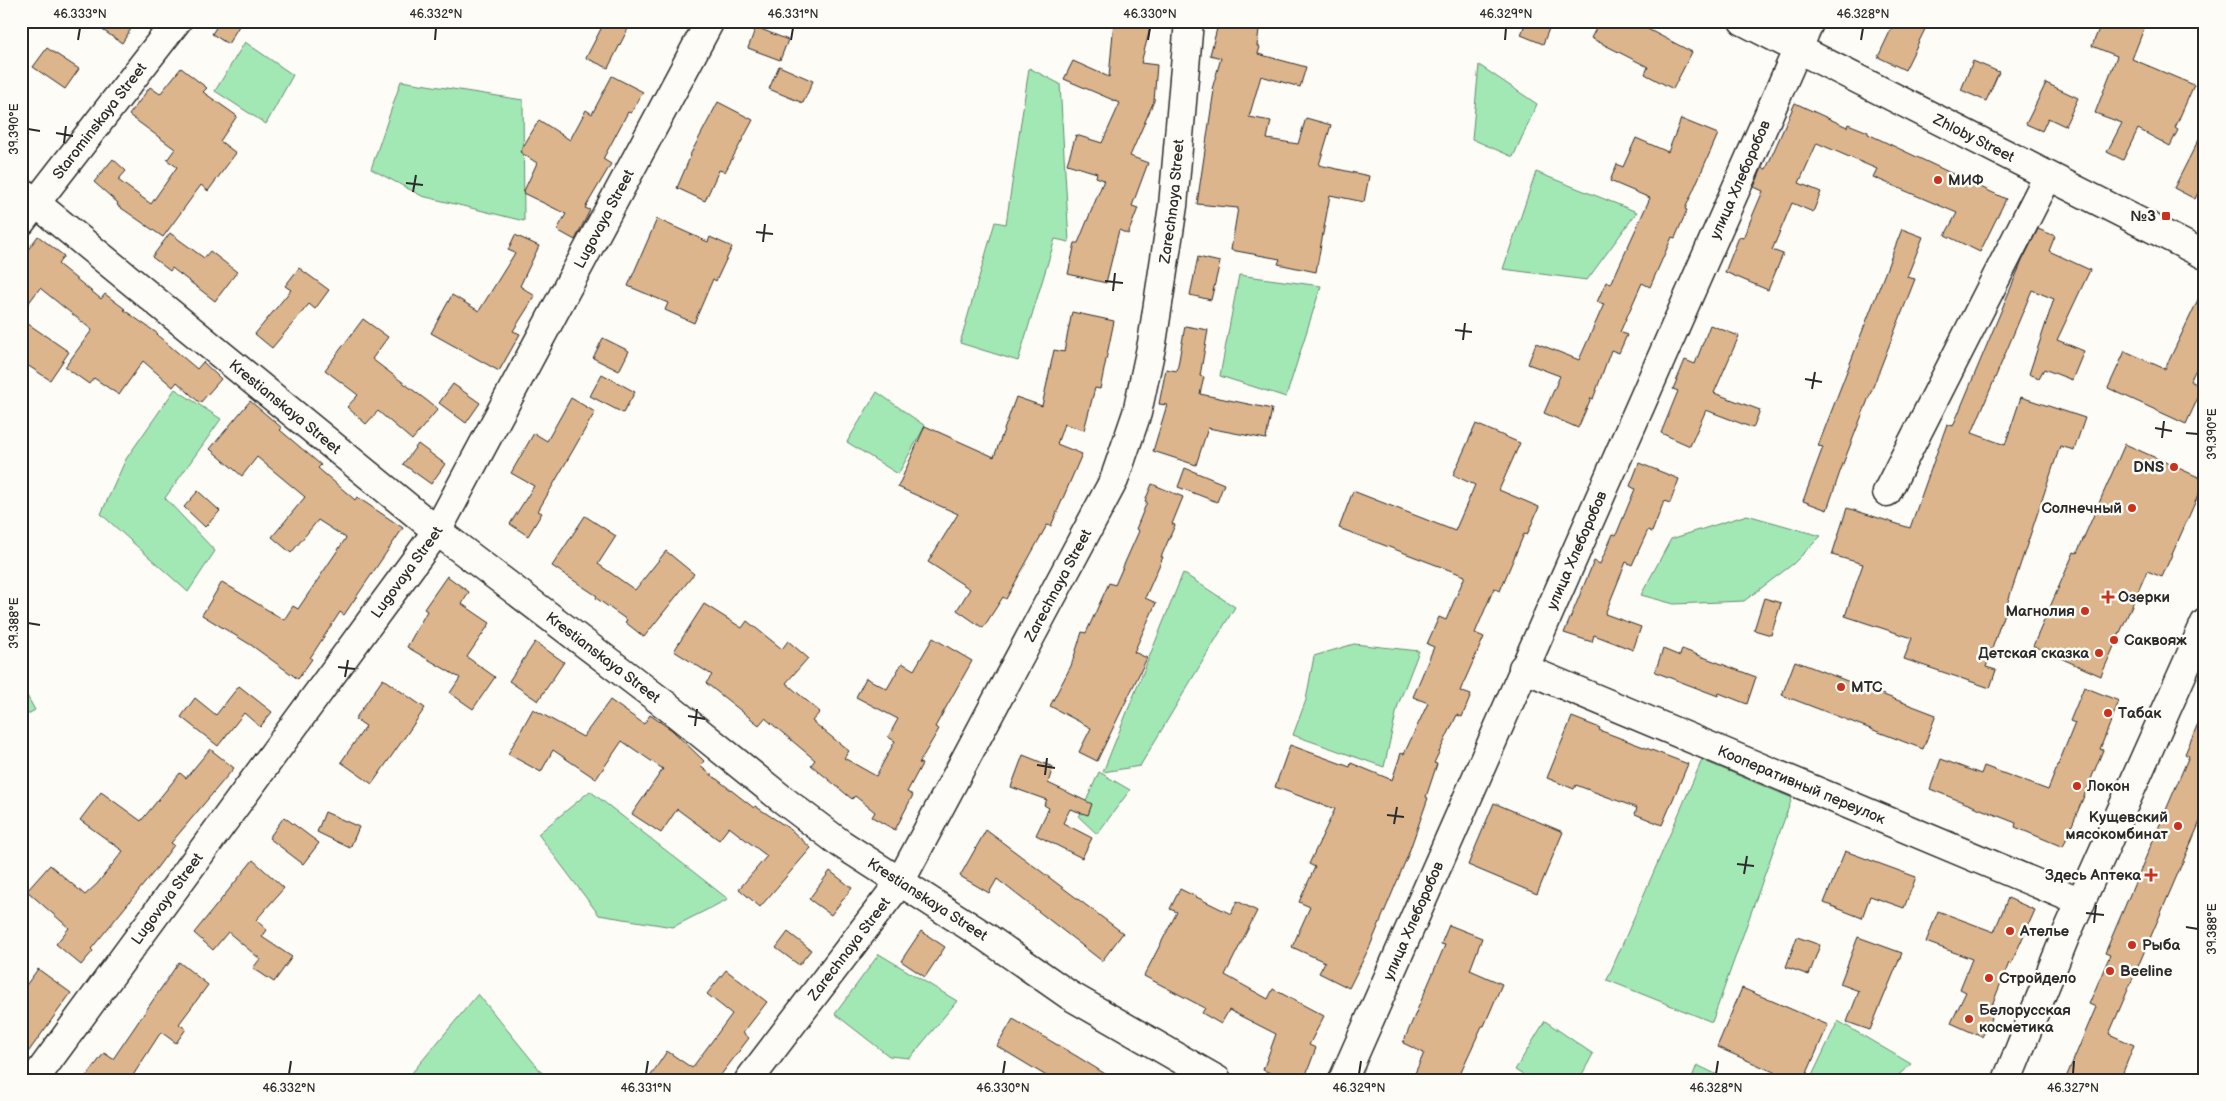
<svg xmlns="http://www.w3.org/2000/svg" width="2226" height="1101" viewBox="0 0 2226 1101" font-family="'Balsamiq Sans',sans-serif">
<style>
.green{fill:#a2e8b4;stroke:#668a70}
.building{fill:#dcb58d;stroke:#2b2b2b}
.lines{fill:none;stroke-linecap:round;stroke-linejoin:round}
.minor-casing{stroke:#2b2b2b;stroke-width:31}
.minor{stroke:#fdfcf7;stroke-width:28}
.ticks{fill:none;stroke:#2b2b2b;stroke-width:2}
.poi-dot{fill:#c8321e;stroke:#fdfcf7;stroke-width:2}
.labels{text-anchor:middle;stroke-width:5;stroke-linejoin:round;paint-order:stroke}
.street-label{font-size:15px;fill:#2b2b2b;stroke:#fdfcf7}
.poi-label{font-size:15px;font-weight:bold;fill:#2b2b2b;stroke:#fdfcf7;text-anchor:start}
.neatline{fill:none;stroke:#2b2b2b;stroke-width:2}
.ticks-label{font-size:12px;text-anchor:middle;fill:#2b2b2b}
</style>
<rect width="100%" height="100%" fill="#fdfcf7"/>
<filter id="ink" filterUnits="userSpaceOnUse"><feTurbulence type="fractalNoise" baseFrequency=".02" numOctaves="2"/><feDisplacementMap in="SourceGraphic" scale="10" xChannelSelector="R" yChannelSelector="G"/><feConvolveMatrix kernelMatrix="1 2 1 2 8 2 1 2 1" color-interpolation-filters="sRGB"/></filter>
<g filter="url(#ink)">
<g class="green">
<polygon points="245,42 293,75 266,124 215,91"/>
<polygon points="1479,65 1537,104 1513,157 1472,139"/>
<polygon points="1029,68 1060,84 1069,242 1055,239 1018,361 960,343 995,222 1006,224"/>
<polygon points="401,81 523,100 524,221 422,196 371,169"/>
<polygon points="1536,172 1637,212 1587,280 1503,269"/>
<polygon points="1239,275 1321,286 1286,397 1220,376"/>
<polygon points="175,389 221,419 165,498 215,551 188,592 101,514 126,459"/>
<polygon points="877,392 925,426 898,474 847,442"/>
<polygon points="1747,515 1821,536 1793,564 1744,601 1674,604 1641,595 1671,539"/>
<polygon points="1183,573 1235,607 1140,766 1103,772"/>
<polygon points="1354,644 1419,651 1398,705 1384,767 1293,735 1306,700 1314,656"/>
<polygon points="21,685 35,710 21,718"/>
<polygon points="1702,760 1792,798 1712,1022 1607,980"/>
<polygon points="1099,772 1130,790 1097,834 1079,817"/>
<polygon points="590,791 728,899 673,927 599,915 538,834"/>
<polygon points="879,954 957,1001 910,1058 889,1056 835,1014"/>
<polygon points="478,994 548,1080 406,1080"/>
<polygon points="1545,1021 1593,1054 1579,1080 1531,1080 1515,1070"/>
<polygon points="1838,1021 1911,1064 1893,1080 1810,1080"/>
<polygon points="1697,1065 1728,1080 1691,1080"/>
</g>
<g class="building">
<polygon points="89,21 136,21 122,43"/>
<polygon points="220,21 242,21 228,44 212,34"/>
<polygon points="605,21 632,21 608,68 586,58"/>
<polygon points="1114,21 1152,21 1141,63 1157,65 1154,101 1130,156 1148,163 1132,206 1138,208 1128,234 1119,230 1106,283 1068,274 1075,243 1078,243 1104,180 1096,177 1097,173 1067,164 1076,135 1102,143 1120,103 1064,79 1073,61 1109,77"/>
<polygon points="1219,21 1260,21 1257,46 1260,47 1258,54 1306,67 1300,87 1261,76 1249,117 1271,121 1267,139 1298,144 1306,118 1331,125 1319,165 1369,176 1364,202 1330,195 1316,272 1278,264 1280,259 1231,250 1238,208 1197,204 1214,90 1212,89 1221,58 1210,55"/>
<polygon points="1526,21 1552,21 1543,44 1521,35"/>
<polygon points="1600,21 1632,21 1692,52 1673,89 1645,74 1648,67 1591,38"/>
<polygon points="1895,21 1929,21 1905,70 1878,57"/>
<polygon points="2102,21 2147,21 2132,59 2194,85 2175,128 2178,130 2170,146 2138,129 2123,160 2107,152 2122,123 2095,113 2117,56 2092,46"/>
<polygon points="756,27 788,40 780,60 748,48"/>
<polygon points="47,48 79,69 65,89 33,67"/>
<polygon points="1973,61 1999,72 1986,101 1961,90"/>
<polygon points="779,66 813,81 803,103 769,89"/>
<polygon points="181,68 207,88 203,92 237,116 220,141 236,153 208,191 201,185 163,237 117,205 118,203 94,182 113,159 126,171 118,180 151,204 177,167 167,160 175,149 129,115 150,87 160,94"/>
<polygon points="612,76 643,92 631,113 628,112 603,159 611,164 585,208 590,210 575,240 557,230 566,214 523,193 537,163 520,152 539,120 570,140 586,110 592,114"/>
<polygon points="2046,83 2078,98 2065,126 2048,118 2042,131 2026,124"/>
<polygon points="718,102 753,120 725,172 719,170 705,201 677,188 691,155 690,155"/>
<polygon points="1795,103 1847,127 1848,124 1868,132 1868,134 2006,199 1980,252 1945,235 1957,213 1873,177 1877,169 1817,143 1799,183 1821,192 1813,212 1792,203 1772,250 1783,254 1768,290 1725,272 1739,237 1743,238 1763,191 1754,187 1762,168 1766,169"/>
<polygon points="1681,119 1718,134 1685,209 1687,210 1675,238 1672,237 1650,287 1642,283 1620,332 1627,335 1619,353 1611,350 1593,399 1591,398 1578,428 1544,413 1560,376 1528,364 1536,343 1579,360 1604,304 1597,302 1606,282 1611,284 1650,198 1610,181 1617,164 1623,167 1636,138 1668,152"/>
<polygon points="2205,127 2205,179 2195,199 2174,188"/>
<polygon points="657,219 708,242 710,237 732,247 716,281 713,279 694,323 665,310 668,303 628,286"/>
<polygon points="1902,229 1923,237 1907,277 1915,279 1841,469 1827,510 1803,501 1823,447 1818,446"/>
<polygon points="2038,229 2055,236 2049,251 2090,270 2057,340 2084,351 2072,380 2044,369 2039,378 2029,374 2054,299 2032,290 1972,433 2005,445 2021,397 2085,418 2074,450 2060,446 1986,667 1996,670 1990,688 1904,659 1912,638 1845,616 1863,564 1832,555 1847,508 1910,528 1947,424 1953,426 2022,261"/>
<polygon points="170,233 204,258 210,251 237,272 215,301 172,268 170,271 152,257"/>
<polygon points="515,235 539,246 520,286 535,296 513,331 520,334 499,371 431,333 452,295 479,311 515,253 508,250"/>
<polygon points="38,236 64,256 58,264 101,299 105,294 125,309 124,310 158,334 157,335 197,369 203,362 221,379 200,403 177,382 173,387 143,361 119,395 94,378 89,384 65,367 92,330 40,288 21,313 21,259"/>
<polygon points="1198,257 1220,262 1211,300 1190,295"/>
<polygon points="299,268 329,290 315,309 309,304 272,348 255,334 291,290 285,286"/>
<polygon points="2205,285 2205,352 2190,381 2203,387 2186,424 2108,388 2125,351 2165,369"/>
<polygon points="1072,312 1114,321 1100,389 1095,388 1084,430 1064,424 1057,444 1082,454 1051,526 1047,525 1006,599 1003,597 983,628 957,610 970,589 928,562 958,514 898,487 925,426 994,457 1016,397 1042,406 1054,350 1064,352"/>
<polygon points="21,319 69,352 50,380 21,361"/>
<polygon points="363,319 388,337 372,359 438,409 412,440 378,411 366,424 347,407 358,395 325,370"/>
<polygon points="1710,325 1739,336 1714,393 1760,410 1753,428 1706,410 1690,446 1661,433 1678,391 1673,389 1685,360 1695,364"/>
<polygon points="1185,326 1208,330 1200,376 1204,377 1200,394 1272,409 1266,439 1208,428 1196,465 1153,451 1167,405 1159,404 1166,369 1177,371"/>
<polygon points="603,338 629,351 619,371 593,358"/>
<polygon points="602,374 635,392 623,413 590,396"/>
<polygon points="453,384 480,403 466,423 439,403"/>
<polygon points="571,398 595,412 538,511 542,513 528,536 510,524 534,486 511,473 534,433 547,441"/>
<polygon points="250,401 282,428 280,430 321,465 318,468 355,500 357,497 403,528 344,615 340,612 310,658 312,659 298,679 251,645 202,615 222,582 284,620 293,606 298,609 346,538 318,520 291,553 272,537 305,497 257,457 242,476 210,449"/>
<polygon points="1476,424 1520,443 1499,490 1539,507 1527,535 1524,534 1500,591 1494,588 1475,633 1484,637 1460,691 1471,695 1462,717 1457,715 1434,763 1437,764 1426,797 1428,798 1408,855 1370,946 1349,988 1319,973 1325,962 1292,947 1310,907 1299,902 1315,867 1309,864 1335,809 1275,787 1290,745 1350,767 1351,763 1392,780 1401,753 1404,754 1428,703 1413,697 1434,647 1427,644 1439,617 1446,620 1465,576 1339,528 1353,491 1455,531 1475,485 1453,475"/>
<polygon points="418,444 445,464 431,484 403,464"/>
<polygon points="2125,444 2205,480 2162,577 2147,571 2101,676 2033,646 2074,552 2077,553"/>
<polygon points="1639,463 1679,479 1670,503 1664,501 1652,532 1648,530 1632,565 1626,562 1605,614 1641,627 1633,650 1594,635 1592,642 1564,633 1594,561 1600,564 1613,534 1616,535 1635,489 1630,486"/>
<polygon points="1185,468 1224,484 1217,502 1178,487"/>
<polygon points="1152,484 1183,497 1172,524 1175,525 1161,557 1163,557 1145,598 1156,603 1134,652 1147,658 1097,761 1079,752 1091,728 1050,706 1071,666 1082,632 1086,633 1109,583 1115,585 1139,531 1136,529 1147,502 1145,501"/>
<polygon points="198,491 220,511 205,527 184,507"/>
<polygon points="585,516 616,536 598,564 635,590 666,551 694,574 644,637 625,622 627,620 596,598 597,596 552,566"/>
<polygon points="447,576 469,592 462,604 490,623 467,657 495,677 473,709 450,693 460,678 407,647 427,611 424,609"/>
<polygon points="1764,598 1781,603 1771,635 1754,630"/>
<polygon points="704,604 742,628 747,621 782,649 788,641 808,658 786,683 820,712 812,721 849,751 844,758 876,776 895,741 888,737 898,719 856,697 866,678 887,689 902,663 914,670 933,638 972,661 935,727 939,729 919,763 922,764 907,792 913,795 895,830 872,817 875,812 855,796 852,799 811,765 815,760 765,718 759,725 706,683 712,675 674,651"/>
<polygon points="535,642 564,662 538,701 509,681"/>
<polygon points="1663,649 1680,656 1682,649 1756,677 1747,704 1719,693 1718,696 1655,672"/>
<polygon points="1795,661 1936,715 1923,749 1782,695"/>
<polygon points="383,679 425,708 372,784 341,762 366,726 355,719"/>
<polygon points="239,686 272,712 260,727 244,713 218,746 181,717 195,698 216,715"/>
<polygon points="2084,687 2119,701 2100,749 2103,750 2063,847 2015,827 2016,823 1930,789 1941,759 1981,774 1984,766 2048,790 2075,723 2070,721"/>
<polygon points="610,700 644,724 650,715 672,730 704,761 700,766 754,808 755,806 790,829 811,848 760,907 739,889 767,856 729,827 719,840 677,809 661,833 632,814 663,769 622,741 596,779 553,750 541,772 508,754 533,709 583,737"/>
<polygon points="2205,707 2205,810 2109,1034 2134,1045 2120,1080 2065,1080 2096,1007 2089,1004 2110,955 2105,953 2189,756 2185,754"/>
<polygon points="1572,717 1600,728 1599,730 1688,764 1662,825 1635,814 1637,808 1576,785 1574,789 1547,778"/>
<polygon points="210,749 234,768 171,843 174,845 153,873 91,949 93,951 81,965 56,944 69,928 27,891 50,865 85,895 97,884 123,851 80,820 101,792 141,821 180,773 186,778"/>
<polygon points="1023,755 1053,767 1048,783 1092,804 1088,815 1070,809 1063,823 1092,838 1082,858 1036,835 1049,808 1044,805 1047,800 1011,787"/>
<polygon points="1494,803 1563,832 1537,894 1468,865"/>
<polygon points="325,812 359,827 350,848 317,832"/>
<polygon points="284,817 319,843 303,864 269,838"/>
<polygon points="986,830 1123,933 1102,961 997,879 989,893 960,876"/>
<polygon points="1845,851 1916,877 1904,908 1870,896 1862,918 1824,903"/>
<polygon points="253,860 284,888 256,920 267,930 262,937 292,957 274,982 253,968 260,959 228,932 213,950 194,933"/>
<polygon points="830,871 852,888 831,915 809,899"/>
<polygon points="1180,889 1231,914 1237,901 1257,911 1225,975 1268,999 1273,989 1324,1016 1309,1045 1316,1048 1304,1080 1288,1080 1263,1070 1276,1034 1229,1010 1221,1024 1202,1013 1205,1008 1144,976 1177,912 1170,909"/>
<polygon points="2008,898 2035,910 2011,964 2009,963 1990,1010 1994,1012 1982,1037 1951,1023 1966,992 1960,989 1972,959 1926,942 1938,911 1994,932"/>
<polygon points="1449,925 1482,938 1470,970 1502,984 1484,1026 1482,1026 1457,1080 1412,1080 1424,1053 1403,1043 1445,945 1441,944"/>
<polygon points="921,931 945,947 925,977 901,961"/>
<polygon points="788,932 811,950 799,965 776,948"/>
<polygon points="1797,937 1820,945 1809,975 1786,967"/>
<polygon points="1858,937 1902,953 1870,1030 1847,1022 1859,991 1840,984"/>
<polygon points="179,962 208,985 179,1024 186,1029 176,1043 161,1032 130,1080 84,1080 104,1053 113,1059"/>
<polygon points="38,969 71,993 21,1062 21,992"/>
<polygon points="726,970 767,1002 743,1033 749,1038 717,1080 648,1080 667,1051 692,1068 732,1014 707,994"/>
<polygon points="1742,988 1828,1025 1804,1080 1792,1080 1717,1047"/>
<polygon points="1013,1019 1078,1057 1115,1080 1053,1080 997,1046"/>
</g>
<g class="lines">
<g class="minor-casing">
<g id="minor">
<path id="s1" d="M1743,21L2205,255"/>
<path id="s2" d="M21,191L437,531L667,706L782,799L840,843L986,937L1069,995L1217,1080"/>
<path id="s3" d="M21,222L177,21"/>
<polyline points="1887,492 2048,176"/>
<path id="s4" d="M1523,668L2081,902"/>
<path id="s5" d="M34,1080L437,531L710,21"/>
<path id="s6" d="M749,1080L900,882L1114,480L1137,413L1152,343L1173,206L1189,21"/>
<path id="s7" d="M1343,1080L1810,21"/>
<polyline points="2007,1080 2065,937 2205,623"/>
</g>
</g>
<use href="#minor" class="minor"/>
</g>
</g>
<path class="ticks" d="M78,40L80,28M435,40L436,28M791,40L793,28M1148,40L1150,28M1505,40L1506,28M1861,40L1863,28M28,129L40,131M56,133L73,136M64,143L66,126M406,183L423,185M413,192L416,175M756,232L773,234M763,242L765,224M1105,281L1123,283M1113,291L1115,273M1455,330L1472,332M1463,340L1465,323M1805,379L1822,382M1812,389L1815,372M2155,428L2172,431M2186,433L2198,434M2162,438L2164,421M28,623L40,625M338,667L355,669M345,677L348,660M688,716L705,719M695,726L697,709M1037,765L1055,768M1045,775L1047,758M1387,815L1404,817M1394,824L1397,807M1737,864L1754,866M1744,874L1747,856M2086,913L2104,915M2094,923L2096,905M2186,927L2198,929M289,1074L291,1061M646,1074L648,1061M1003,1074L1005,1061M1359,1074L1361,1061M1716,1074L1718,1061M2073,1074L2074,1061"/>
<g class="poi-dot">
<circle cx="1938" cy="180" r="5"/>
<rect x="2161" y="211" width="10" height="10" rx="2.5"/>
<circle cx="2174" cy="467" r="5"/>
<circle cx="2132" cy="508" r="5"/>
<path d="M2105.5 589.5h5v5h5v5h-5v5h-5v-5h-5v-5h5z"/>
<circle cx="2085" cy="611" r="5"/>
<circle cx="2114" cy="640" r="5"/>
<circle cx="2099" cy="653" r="5"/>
<circle cx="1841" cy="687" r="5"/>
<circle cx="2108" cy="713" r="5"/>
<circle cx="2077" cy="786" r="5"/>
<circle cx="2178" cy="826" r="5"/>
<path d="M2148.5 867.5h5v5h5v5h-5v5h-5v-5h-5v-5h5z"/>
<circle cx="2010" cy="931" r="5"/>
<circle cx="2132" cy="945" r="5"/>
<circle cx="2110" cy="971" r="5"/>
<circle cx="1989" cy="978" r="5"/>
<circle cx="1969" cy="1019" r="5"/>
</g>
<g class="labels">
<g class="street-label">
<text dy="5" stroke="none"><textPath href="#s3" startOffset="128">Starominskaya Street</textPath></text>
<text dy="5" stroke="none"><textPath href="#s1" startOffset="259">Zhloby Street</textPath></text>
<text dy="5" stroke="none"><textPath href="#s7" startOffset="984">улица Хлеборобов</textPath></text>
<text dy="5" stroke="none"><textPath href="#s6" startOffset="990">Zarechnaya Street</textPath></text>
<text dy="5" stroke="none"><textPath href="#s5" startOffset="1035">Lugovaya Street</textPath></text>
<text dy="5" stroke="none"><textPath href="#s2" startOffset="341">Krestianskaya Street</textPath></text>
<text dy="5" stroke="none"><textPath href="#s7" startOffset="579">улица Хлеборобов</textPath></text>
<text dy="5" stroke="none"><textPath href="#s5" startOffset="630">Lugovaya Street</textPath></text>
<text dy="5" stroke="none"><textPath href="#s6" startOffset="585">Zarechnaya Street</textPath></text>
<text dy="5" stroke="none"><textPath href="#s2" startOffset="746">Krestianskaya Street</textPath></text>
<text dy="5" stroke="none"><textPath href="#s4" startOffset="302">Кооперативный переулок</textPath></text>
<text dy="5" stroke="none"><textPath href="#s5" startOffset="225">Lugovaya Street</textPath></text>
<text dy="5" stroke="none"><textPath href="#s2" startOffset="1151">Krestianskaya Street</textPath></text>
<text dy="5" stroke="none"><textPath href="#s7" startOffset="174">улица Хлеборобов</textPath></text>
<text dy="5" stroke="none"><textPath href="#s6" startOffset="165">Zarechnaya Street</textPath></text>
</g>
<g class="poi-label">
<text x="1948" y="185">МИФ</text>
<text x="2156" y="221" text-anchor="end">№3</text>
<text x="2164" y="472" text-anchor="end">DNS</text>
<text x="2122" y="513" text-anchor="end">Солнечный</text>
<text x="2118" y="602">Озерки</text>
<text x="2075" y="616" text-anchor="end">Магнолия</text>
<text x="2124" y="645">Саквояж</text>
<text x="2089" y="658" text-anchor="end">Детская сказка</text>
<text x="1851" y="692">МТС</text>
<text x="2118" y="718">Табак</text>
<text x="2087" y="791">Локон</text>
<text x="2168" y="822" text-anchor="end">Кущевский<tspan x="2168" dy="17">мясокомбинат</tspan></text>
<text x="2141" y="880" text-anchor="end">Здесь Аптека</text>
<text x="2020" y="936">Ателье</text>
<text x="2142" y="950">Рыба</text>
<text x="2120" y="976">Beeline</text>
<text x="1999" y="983">Стройдело</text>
<text x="1979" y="1015">Белорусская<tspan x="1979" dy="17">косметика</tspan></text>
</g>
</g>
<rect width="2226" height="1101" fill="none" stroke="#fdfcf7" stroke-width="55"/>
<rect x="28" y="28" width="2170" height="1046" class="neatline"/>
<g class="ticks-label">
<text x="80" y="18">46.333°N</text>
<text x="436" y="18">46.332°N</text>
<text x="793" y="18">46.331°N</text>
<text x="1150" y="18">46.330°N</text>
<text x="1506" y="18">46.329°N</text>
<text x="1863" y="18">46.328°N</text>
<text transform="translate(14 129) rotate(-90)" y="4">39.390°E</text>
<text transform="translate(2212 434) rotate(-90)" y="4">39.390°E</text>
<text transform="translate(14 623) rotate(-90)" y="4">39.388°E</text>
<text transform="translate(2212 929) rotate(-90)" y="4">39.388°E</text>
<text x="289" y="1092">46.332°N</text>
<text x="646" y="1092">46.331°N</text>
<text x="1003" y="1092">46.330°N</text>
<text x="1359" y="1092">46.329°N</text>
<text x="1716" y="1092">46.328°N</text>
<text x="2073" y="1092">46.327°N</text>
</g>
</svg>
